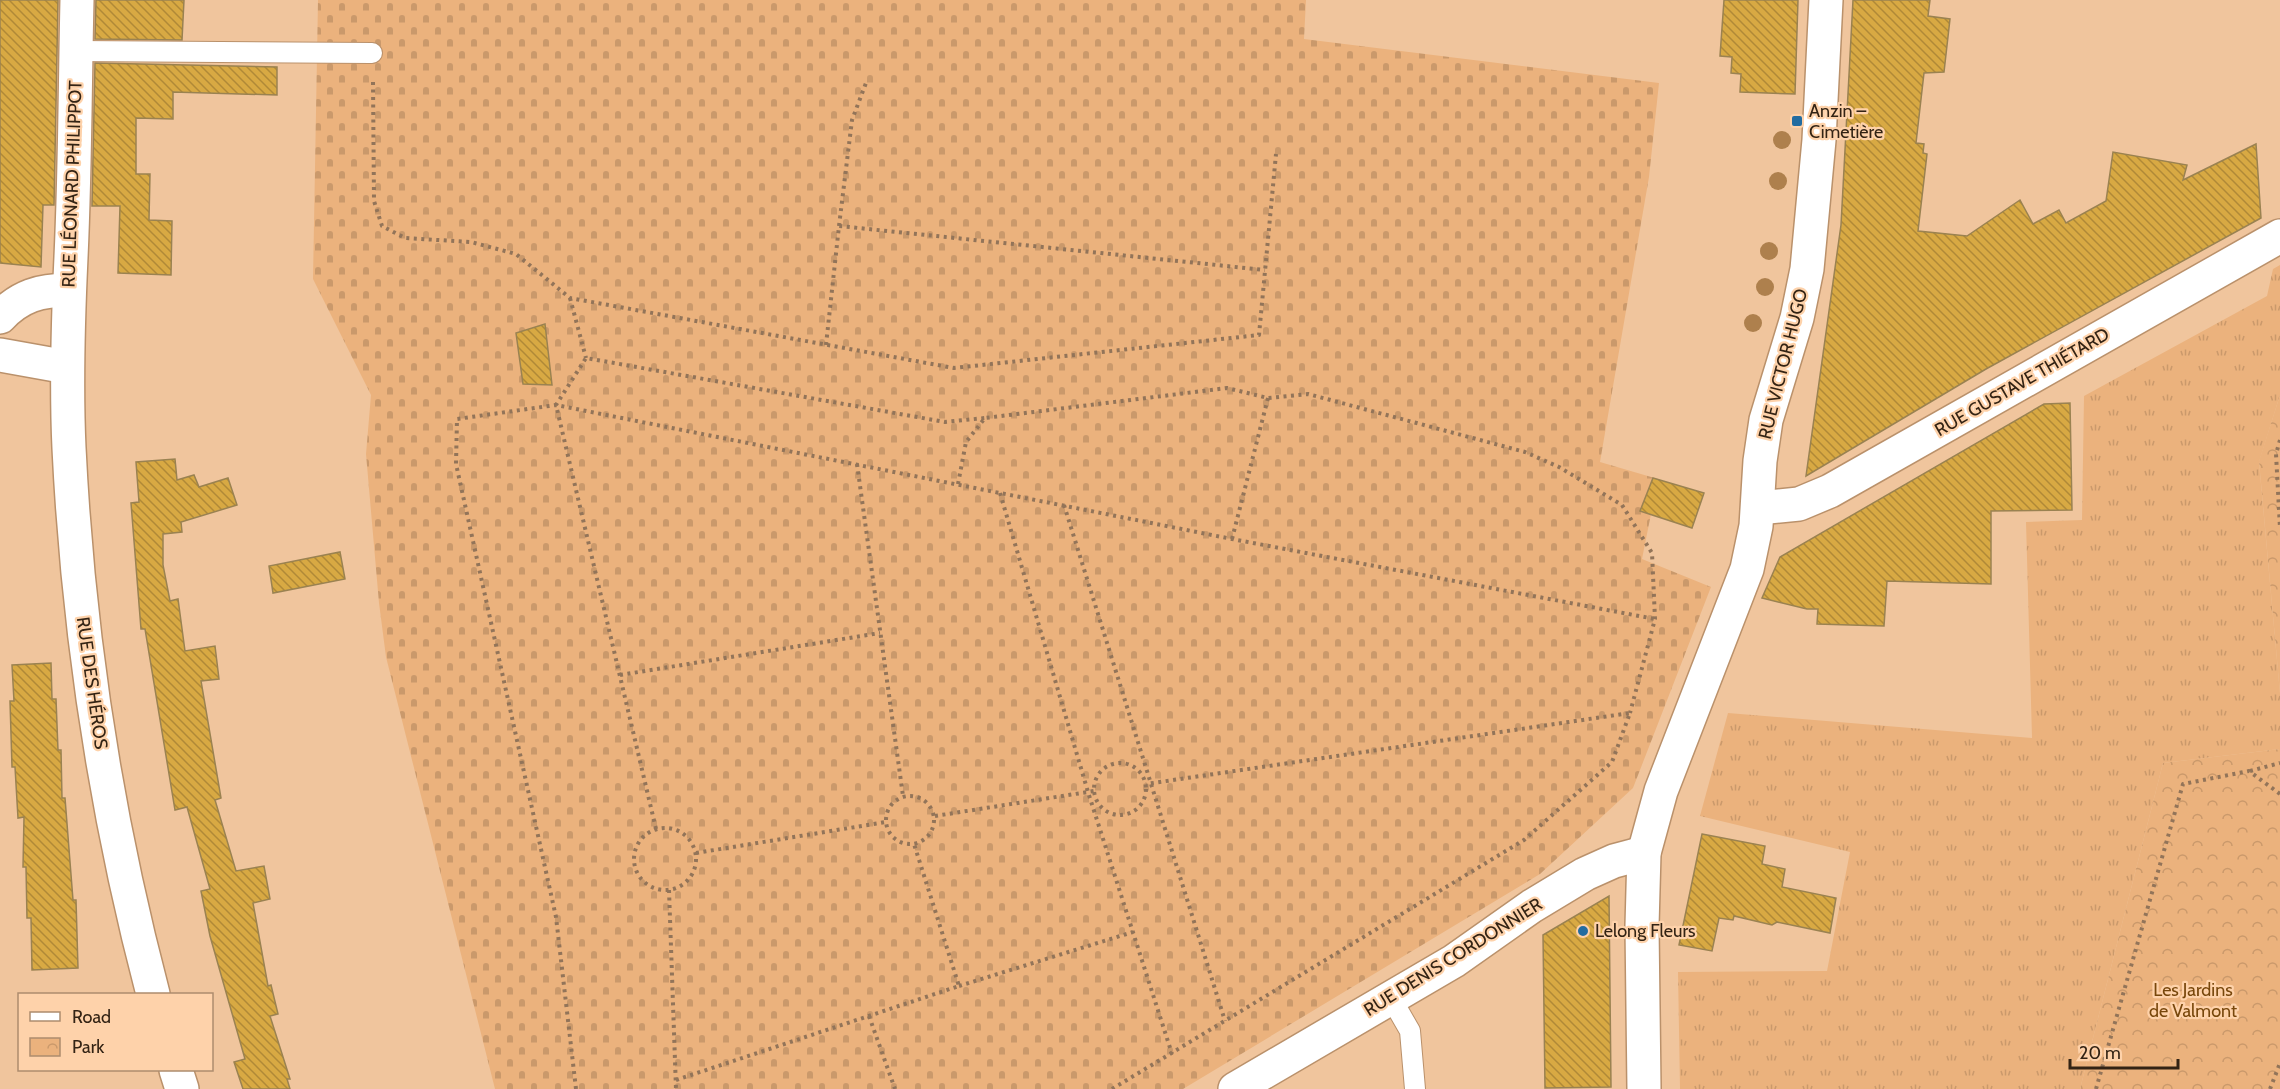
<svg xmlns="http://www.w3.org/2000/svg" width="2280" height="1089" viewBox="0 0 2280 1089" font-family="Cabin,sans-serif">
<style>
.grass{fill:url(#grass-tufts)}
.cemetery{fill:url(#cemetery-stones)}
.park{fill:url(#park-crowns)}
.building{fill:url(#building-back-hatch);stroke:#9a8251;stroke-width:1.5}
.lines{fill:none;stroke-linecap:round;stroke-linejoin:round}
.service-casing{stroke:#ba916b;stroke-width:22}
.minor-casing{stroke:#ba916b;stroke-width:36}
.tertiary-casing{stroke:#ba916b;stroke-width:36}
.path{stroke:#927459;stroke-width:4;stroke-dasharray:3 4.5;stroke-linecap:butt}
.service{stroke:#fff;stroke-width:20}
.minor{stroke:#fff;stroke-width:33}
.tertiary{stroke:#fff;stroke-width:33}
.tree{fill:#ae804d}
.poi-dot{fill:#236ca0;stroke:#fed2aa;stroke-width:2}
.labels{text-anchor:middle;stroke-width:4.5;stroke-linejoin:round;paint-order:stroke}
.poi-label{font-size:18px;fill:#332314;stroke:#fed2aa;text-anchor:start}
.street-label{font-size:18px;fill:#332314;stroke:#fed2aa}
.park-label{font-size:18px;fill:#78470b;stroke:#fed2aa}
</style>
<defs>
<pattern id="grass-tufts" width="24" height="20" patternUnits="userSpaceOnUse" patternTransform="scale(1.5)"><rect width="24" height="20" fill="#ebb27d"/><path d="M3 7l-1-3M5 7V3M7 7l1-3M15 17l-1-3M17 17v-4M19 17l1-3" fill="none" stroke="#ca996b"/></pattern>
<pattern id="cemetery-stones" width="16" height="16" patternUnits="userSpaceOnUse" patternTransform="scale(1.5)"><rect width="16" height="16" fill="#ebb27d"/><path d="M2 7V4a2 2 0 0 1 4 0v3zM10 15v-3a2 2 0 0 1 4 0v3z" fill="#ca996b"/></pattern>
<pattern id="park-crowns" width="20" height="18" patternUnits="userSpaceOnUse" patternTransform="scale(1.5)"><rect width="20" height="18" fill="#ebb27d"/><path d="M2 6a3 3 0 1 1 6 0M12 15a3 3 0 1 1 6 0" fill="none" stroke="#ca996b"/></pattern>
<pattern id="building-back-hatch" width="6" height="6" patternUnits="userSpaceOnUse" patternTransform="scale(1.5)"><rect width="6" height="6" fill="#d8a943"/><path d="M-1 5l2 2M0 0l6 6M5-1l2 2" fill="none" stroke="#b08937"/></pattern>
</defs>
<rect width="100%" height="100%" fill="#f0c59d"/>
<polygon class="grass" points="2280,265 2280,395 2259,462 2280,693 2280,749 2163,763 2080,1089 1680,1089 1678,972 1827,971 1850,852 1700,816 1728,713 2032,738 2026,522 2082,520 2084,396 2267,296 2273,269"/>
<polygon class="cemetery" points="318,0 1306,0 1304,39 1659,83 1649,177 1600,462 1658,479 1642,559 1711,587 1633,788 1540,874 1183,1089 495,1089 386,657 379,603 366,454 371,395 313,279"/>
<g class="park">
<polygon points="2280,395 2280,693 2259,461"/>
<polygon points="2280,749 2280,1089 2080,1089 2163,763"/>
</g>
<g class="building">
<polygon points="0,0 58,0 54,205 43,205 41,267 0,263"/>
<polygon points="96,0 184,0 182,40 95,39"/>
<polygon points="1724,0 1798,0 1795,94 1740,92 1741,74 1731,73 1732,57 1720,56"/>
<polygon points="1853,0 1930,0 1928,16 1950,19 1944,72 1924,73 1916,143 1924,144 1923,153 1927,154 1918,231 1967,236 2020,200 2033,224 2059,210 2066,223 2106,201 2113,152 2187,165 2183,180 2256,144 2261,218 1986,369 1806,476 1841,225"/>
<polygon points="95,63 277,67 277,95 173,92 173,119 136,118 136,174 150,174 149,220 172,221 171,275 118,273 120,206 92,206"/>
<polygon points="545,324 552,385 523,384 516,333"/>
<polygon points="2070,403 2072,510 1991,511 1991,584 1887,581 1884,626 1817,624 1818,609 1807,609 1762,598 1780,557 2044,404"/>
<polygon points="175,459 177,480 194,475 199,487 228,478 237,505 181,522 182,532 163,534 163,565 170,601 178,599 185,651 215,646 219,679 201,681 221,798 215,800 236,871 264,866 270,899 253,903 268,986 271,985 278,1014 270,1016 290,1079 287,1079 290,1089 243,1089 234,1062 245,1059 210,936 201,891 210,889 187,807 175,810 145,629 141,629 131,503 139,502 136,462"/>
<polygon points="1653,478 1704,493 1692,528 1640,511"/>
<polygon points="340,552 345,579 273,593 269,566"/>
<polygon points="51,663 52,699 56,699 58,750 61,750 62,798 65,798 73,900 76,900 78,968 32,970 31,918 27,918 26,867 23,867 24,817 18,818 15,767 12,767 10,701 14,701 12,665"/>
<polygon points="1702,834 1765,846 1762,864 1785,869 1782,887 1836,898 1830,933 1777,922 1772,925 1734,916 1733,920 1719,918 1712,951 1679,945"/>
<polygon points="1609,896 1611,1087 1545,1088 1543,935"/>
</g>
<g class="lines">
<g class="service-casing">
<g id="service">
<polyline points="76,51 372,53"/>
<polyline points="1391,998 1410,1031 1415,1089"/>
</g>
</g>
<g class="minor-casing">
<g id="minor">
<path d="M77,0C75,86 75,171 71,257C68,321 66,384 69,448C78,632 106,816 153,994"/>
<path d="M0,317C20,296 40,290 69,290"/>
<polyline points="0,355 67,367"/>
<polyline points="1758,508 1799,504 1830,491 2280,236"/>
<polyline points="176,1070 182,1089"/>
<polyline points="1235,1089 1454,961 1532,906 1585,874 1614,861 1644,853"/>
</g>
</g>
<g class="tertiary-casing">
<polyline id="tertiary" points="1644,1089 1642,926 1644,853 1661,791 1747,569 1756,526 1760,461 1766,420 1797,318 1807,269 1819,140 1826,0"/>
</g>
<g class="path">
<polyline points="373,82 374,201 382,226 405,238 471,242 516,254 570,298 954,368 1259,335 1276,154"/>
<polyline points="839,226 852,120 866,83"/>
<polyline points="570,298 586,358"/>
<polyline points="826,345 839,226 1265,270"/>
<polyline points="2280,440 2276,454 2280,528"/>
<polyline points="857,464 903,796"/>
<polyline points="958,484 966,442 985,418 1227,388 1268,398 1308,394 1525,452 1559,467 1622,505 1652,553 1655,619 1630,713"/>
<polyline points="1000,493 1088,792 1172,1054"/>
<polyline points="1064,505 1225,1021"/>
<polyline points="1232,539 1268,398"/>
<polyline points="620,675 880,633"/>
<circle cx="1120" cy="789" r="26"/>
<polyline points="2250,771 2280,763"/>
<circle cx="910" cy="820" r="24"/>
<polyline points="935,816 1094,791"/>
<circle cx="665" cy="859" r="31"/>
<polyline points="656,829 556,405 586,358 945,422 985,418"/>
<polyline points="696,853 886,822"/>
<polyline points="669,890 676,1089"/>
<polyline points="959,986 1133,932"/>
<polyline points="869,1016 895,1089"/>
<polyline points="676,1080 959,986 914,844"/>
<polyline points="576,1089 556,917 456,464 457,419 556,405 1232,539 1655,619"/>
<polyline points="1112,1089 1524,840 1612,762 1630,713 1146,784"/>
<polyline points="2096,1089 2183,784 2249,771 2280,794"/>
<polyline points="2270,1089 2280,1063"/>
</g>
<use href="#service" class="service"/>
<use href="#minor" class="minor"/>
<use href="#tertiary" class="tertiary"/>
</g>
<g class="tree">
<circle cx="1782" cy="140" r="9"/>
<circle cx="1778" cy="181" r="9"/>
<circle cx="1769" cy="251" r="9"/>
<circle cx="1765" cy="287" r="9"/>
<circle cx="1753" cy="323" r="9"/>
</g>
<g class="poi-dot">
<rect x="1791" y="115" width="12" height="12" rx="3"/>
<circle cx="1583" cy="931" r="6"/>
</g>
<g class="labels">
<g class="poi-label">
<text x="1809" y="117">Anzin –<tspan x="1809" dy="21">Cimetière</tspan></text>
<text x="1595" y="937">Lelong Fleurs</text>
</g>
<g class="street-label">
<text transform="translate(72 184) rotate(-88)" y="6">RUE LÉONARD PHILIPPOT</text>
<text transform="translate(1783 364) rotate(-76)" y="6">RUE VICTOR HUGO</text>
<text transform="translate(2022 382) rotate(-30)" y="6">RUE GUSTAVE THIÉTARD</text>
<text transform="translate(92 683) rotate(82)" y="6">RUE DES HÉROS</text>
<text transform="translate(1453 957) rotate(-32)" y="6">RUE DENIS CORDONNIER</text>
</g>
<g class="park-label">
<text x="2193" y="996">Les Jardins<tspan x="2193" dy="21">de Valmont</tspan></text>
</g>
</g>
<rect x="18" y="993" width="195" height="78" fill="#fed2aa" stroke="#ad8c6e" stroke-width="1.5"/>
<rect x="30" y="1012" width="30" height="9" fill="#ffffff" stroke="#ad8c6e" stroke-width="1.5"/>
<text x="72" y="1023" font-size="18" fill="#332314">Road</text>
<rect x="30" y="1038" width="30" height="18" fill="url(#park-crowns)" stroke="#ad8c6e" stroke-width="1.5"/>
<text x="72" y="1053" font-size="18" fill="#332314">Park</text>
<path d="M2070 1059v9h108v-9" fill="none" stroke="#332314" stroke-width="3"/>
<text x="2079" y="1059" font-size="18" fill="#332314" stroke="#fed2aa" stroke-width="4.5" paint-order="stroke">20 m</text>
</svg>
